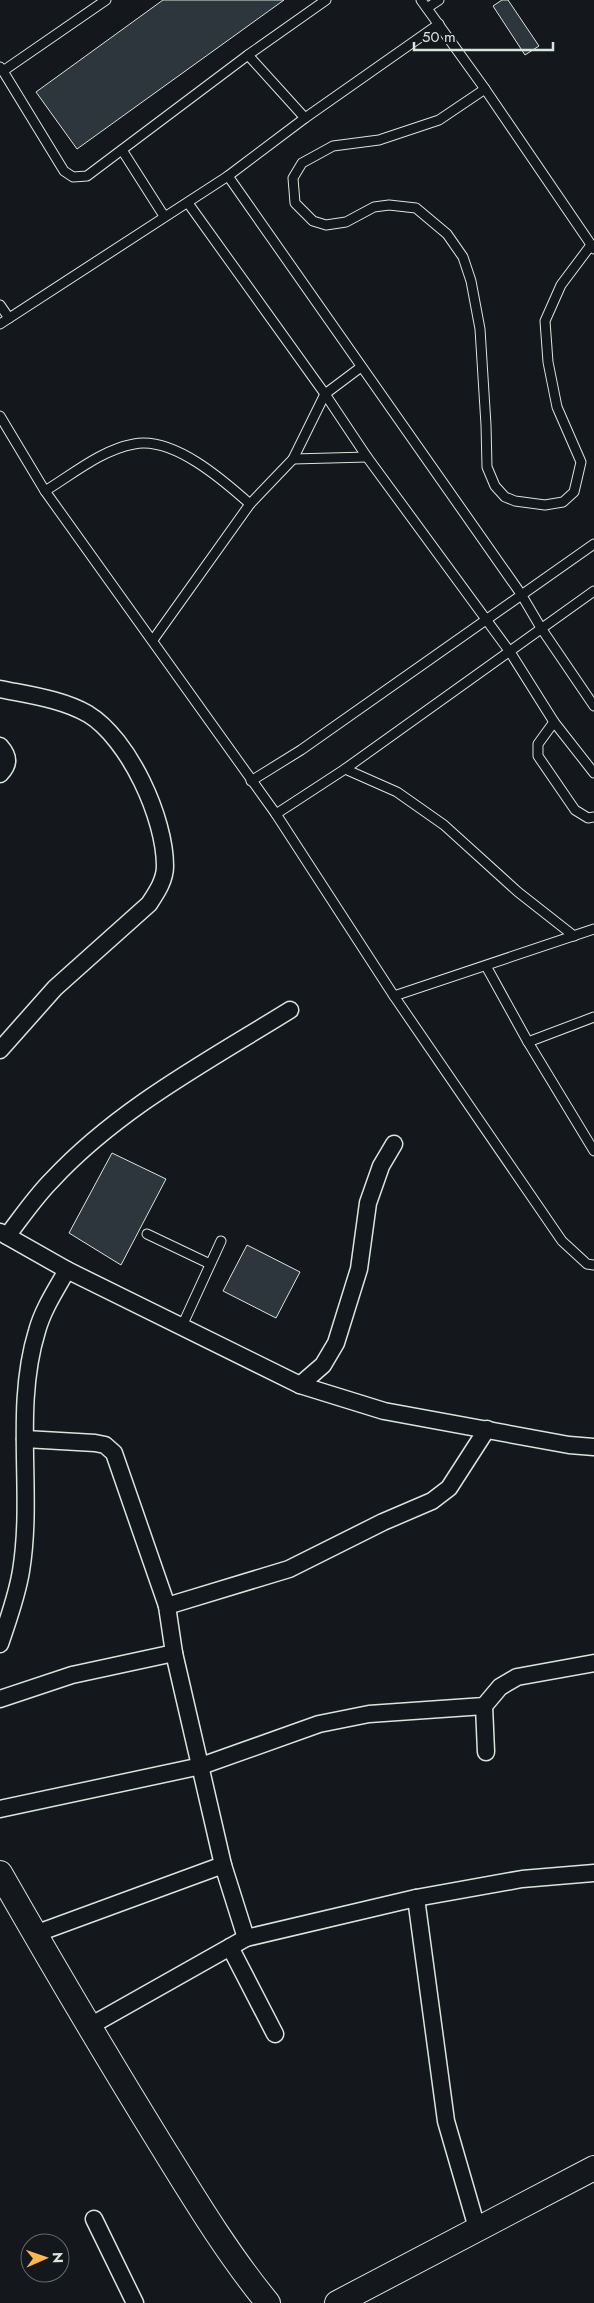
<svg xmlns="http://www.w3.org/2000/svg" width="594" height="2303" viewBox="0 0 594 2303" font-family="Jost,sans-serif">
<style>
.building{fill:#2c363c;stroke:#d8e6dc}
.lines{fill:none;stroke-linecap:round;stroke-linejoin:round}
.lane-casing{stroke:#d8e6dc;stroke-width:11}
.street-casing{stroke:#d8e6dc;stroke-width:19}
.secondary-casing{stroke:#d8e6dc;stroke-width:26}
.lane{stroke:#14181c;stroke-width:9}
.street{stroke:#14181c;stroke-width:16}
.secondary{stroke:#14181c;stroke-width:24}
</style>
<rect width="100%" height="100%" fill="#14181c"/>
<g class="building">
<polygon points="163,0 284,0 77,149 36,92"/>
<polygon points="502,0 508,0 539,46 525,55 493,6"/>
<polygon points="112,1153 166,1179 121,1265 69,1233"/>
<polygon points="247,1245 300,1272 276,1318 223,1291"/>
</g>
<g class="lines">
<g class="lane-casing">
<g id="lane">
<polyline points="421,0 485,89 594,249"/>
<polyline points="427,8 439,0"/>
<polyline points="248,55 305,118"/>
<polyline points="0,67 3,71 106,0"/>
<polyline points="3,71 64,171 73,177 87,176 248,55 326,0"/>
<polyline points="485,89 439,120 379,140 333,146 302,163 293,178 295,203 313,221 326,225 346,222 374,207 389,205 416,208 447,234 463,257 471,281 480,329 486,425 487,467 495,486 505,497 515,501 545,505 563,502 574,492 581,462 557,407 548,362 545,321 561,285 591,245"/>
<polyline points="122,150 164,216"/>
<polyline points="228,176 521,594 541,628 594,706"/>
<polyline points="188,203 325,394 367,457 510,652 554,722 594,773"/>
<polyline points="0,305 9,318"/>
<polyline points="0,324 228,176 305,118 439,24"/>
<polyline points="0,416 45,491 276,814 394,996 562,1241 587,1264 594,1265"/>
<polyline points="293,459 367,457"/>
<path d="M45,491C73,474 101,450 134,444C173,436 223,480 250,504L293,459L325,394L361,367"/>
<polyline points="153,640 250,504"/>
<polyline points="554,722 538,744 538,756 575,810 588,818 594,817"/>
<polyline points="345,769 397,792 444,825 518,892 574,936"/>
<polyline points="251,781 301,750 594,544"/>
<polyline points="276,814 345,769 594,591"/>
<polyline points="486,966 528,1042 594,1017"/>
<polyline points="394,996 594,929"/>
<polyline points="528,1042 594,1151"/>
<polyline points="147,1234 210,1264"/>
<polyline points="182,1326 221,1241"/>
</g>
</g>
<g class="street-casing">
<g id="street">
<path d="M0,689C29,695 62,699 88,714C129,739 165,818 165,866C165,880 157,892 149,904L55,988L0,1050"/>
<path d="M0,746C9,756 10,764 0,774"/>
<polyline points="0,1232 67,1270 300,1385 384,1411 569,1445 594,1447"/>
<path d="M7,1236C21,1218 35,1197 52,1180C119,1108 208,1061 290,1010"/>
<polyline points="300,1385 323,1365 336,1343 359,1269 368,1203 381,1166 394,1144"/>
<polyline points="167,1606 289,1569 383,1522 432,1501 449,1488 487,1429"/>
<path d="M0,1644C8,1620 17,1596 21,1571C34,1492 13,1409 37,1331C43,1309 56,1290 67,1270"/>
<polyline points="0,1699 72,1675 174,1653 167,1606 114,1453 105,1445 95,1443 25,1439"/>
<polyline points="484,1706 486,1752"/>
<polyline points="0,1809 201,1766 319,1724 369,1714 484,1706 500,1687 517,1677 594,1663"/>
<polyline points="223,1865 246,1938 416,1898"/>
<polyline points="35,1934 223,1865 174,1653"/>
<polyline points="230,1947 275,2034"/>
<polyline points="90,2026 246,1938"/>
<polyline points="94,2219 135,2303"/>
<polyline points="477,2228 446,2121 416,1898 522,1879 594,1873"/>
</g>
</g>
<g class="secondary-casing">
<g id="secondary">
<path d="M0,1873C52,1964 105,2054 160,2143C194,2198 227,2253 268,2303"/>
<polyline points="337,2303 594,2168"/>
</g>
</g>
<use href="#lane" class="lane"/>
<use href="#street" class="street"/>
<use href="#secondary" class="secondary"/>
</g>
<g transform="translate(45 2258) rotate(88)"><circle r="24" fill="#14181c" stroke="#626a69"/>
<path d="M0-4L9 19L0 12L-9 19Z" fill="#ffb74d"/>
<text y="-8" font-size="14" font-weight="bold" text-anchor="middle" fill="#d8e6dc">N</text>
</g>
<path d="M414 42v8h139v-8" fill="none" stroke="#d8e6dc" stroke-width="2.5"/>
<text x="422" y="42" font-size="15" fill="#d8e6dc" stroke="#14181c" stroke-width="4" paint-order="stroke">50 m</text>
</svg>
